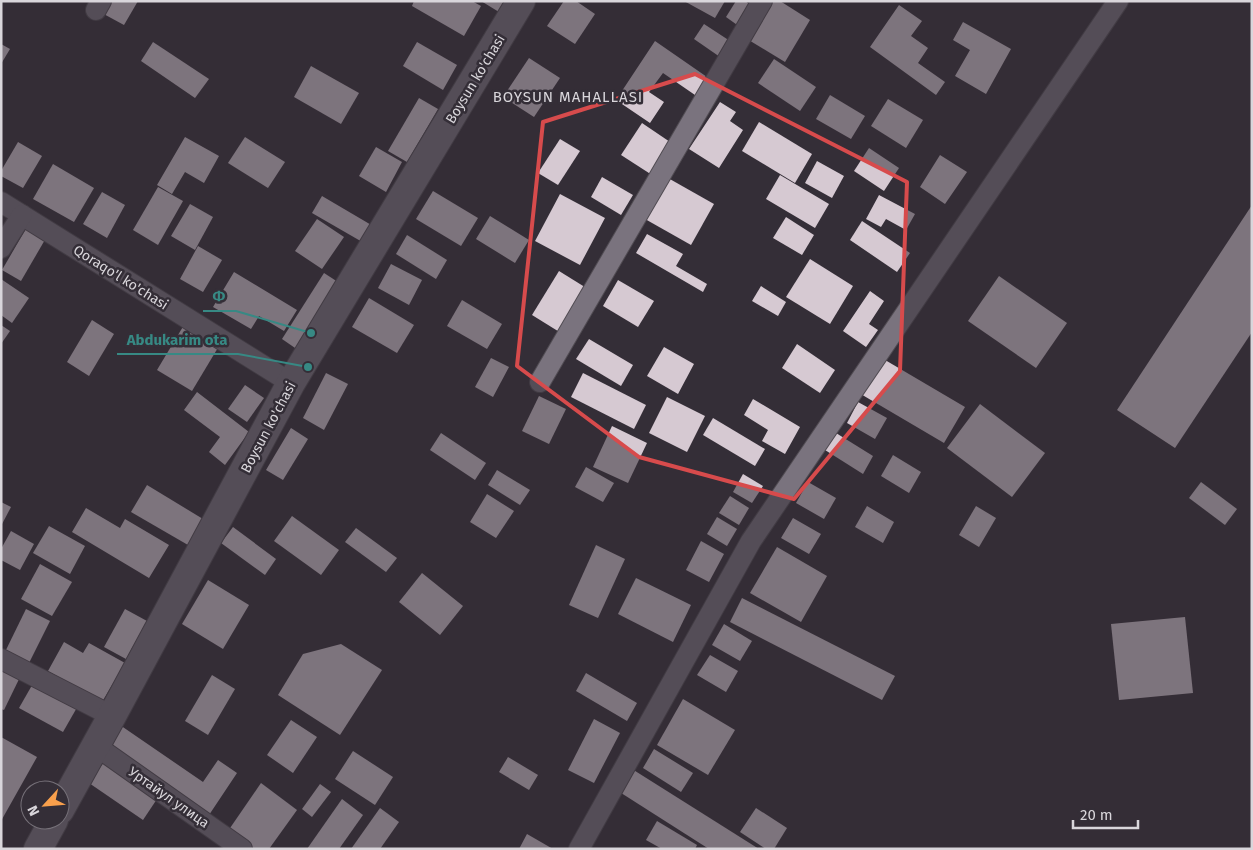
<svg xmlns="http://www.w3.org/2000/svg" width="1253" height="850" viewBox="0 0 1253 850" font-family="'Fira Sans',sans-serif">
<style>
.building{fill:#d6c9d2}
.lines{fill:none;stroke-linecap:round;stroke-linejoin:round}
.street-casing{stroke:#514c53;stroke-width:22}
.secondary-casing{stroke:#514c53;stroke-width:30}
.street{stroke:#7a737e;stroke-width:20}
.secondary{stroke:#7a737e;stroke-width:28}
.marked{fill:none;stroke:#d74b4c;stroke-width:4;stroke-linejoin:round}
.labels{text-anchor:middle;stroke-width:5;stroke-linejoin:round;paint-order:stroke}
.street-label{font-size:14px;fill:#d9d6db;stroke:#342e37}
.neighbourhood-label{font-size:15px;letter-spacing:1px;fill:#d9d6db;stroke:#342e37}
.leader{fill:none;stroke:#378984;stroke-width:2}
.callout-dot{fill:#378984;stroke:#342e37;stroke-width:2}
.callout-label{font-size:15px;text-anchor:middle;font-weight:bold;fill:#378984;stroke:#342e37;stroke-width:5;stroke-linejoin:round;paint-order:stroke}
</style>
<rect width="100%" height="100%" fill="#342e37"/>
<g class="building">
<polygon points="106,1 138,1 124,25 100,12"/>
<polygon points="414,1 472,1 481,6 464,36 412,6"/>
<polygon points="481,1 505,1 499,12"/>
<polygon points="564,1 576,1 595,14 575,44 547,26"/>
<polygon points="684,1 725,1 715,18"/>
<polygon points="736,1 745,1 754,7 740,27 726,17"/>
<polygon points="769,1 780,1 810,20 785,62 747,39"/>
<polygon points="899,5 922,21 911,36 928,48 918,63 945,82 936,95 870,47"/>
<polygon points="963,22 1011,49 986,94 955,76 970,50 953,40"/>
<polygon points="704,24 730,41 720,57 694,39"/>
<polygon points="655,41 707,77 695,95 663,73 649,92 664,102 650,123 616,100"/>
<polygon points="153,42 209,79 195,98 141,61"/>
<polygon points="417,42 457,65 443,90 403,66"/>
<polygon points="1,44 10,49 1,64"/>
<polygon points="529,58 560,78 534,117 503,97"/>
<polygon points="774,59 816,87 800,111 758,83"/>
<polygon points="311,66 359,93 341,124 294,97"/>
<polygon points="830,95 865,116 851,139 816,119"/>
<polygon points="419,98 438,109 407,162 388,151"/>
<polygon points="888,99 923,120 906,148 871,126"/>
<polygon points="720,102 736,112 730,121 743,130 719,168 689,149"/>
<polygon points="759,122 812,154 795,183 742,151"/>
<polygon points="642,123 673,144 652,175 621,155"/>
<polygon points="185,137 219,156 204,183 185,172 172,194 157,185"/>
<polygon points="245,137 285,162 268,188 228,163"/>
<polygon points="560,139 580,151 558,185 538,173"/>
<polygon points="18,142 42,156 23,188 1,176 1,171"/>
<polygon points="376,147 402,162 386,192 359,176"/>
<polygon points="869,148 899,168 884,191 854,171"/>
<polygon points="940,155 967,172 945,204 920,187"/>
<polygon points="817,161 844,176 832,198 805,183"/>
<polygon points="53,164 94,188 74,222 33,199"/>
<polygon points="780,175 829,204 815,228 766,199"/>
<polygon points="602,177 633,195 621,215 591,197"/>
<polygon points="668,178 714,204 691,245 645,219"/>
<polygon points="158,187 183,201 158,245 133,230"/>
<polygon points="433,191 478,218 461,246 416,219"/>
<polygon points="102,192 125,205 107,238 83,224"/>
<polygon points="560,194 605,218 580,265 535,241"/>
<polygon points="879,195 915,214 906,230 886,219 881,227 866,219"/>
<polygon points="322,196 373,226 364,243 312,213"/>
<polygon points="190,204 213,217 195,250 171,236"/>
<polygon points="1252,205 1252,332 1175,448 1117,410"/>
<polygon points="490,216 529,240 515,263 476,239"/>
<polygon points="786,217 814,235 802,255 773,238"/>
<polygon points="317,219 344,237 322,269 295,251"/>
<polygon points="862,221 910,253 897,272 850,240"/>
<polygon points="27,227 46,238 21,281 2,270"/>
<polygon points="647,234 683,254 676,266 707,284 703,292 636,253"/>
<polygon points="407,235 447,260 436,279 396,254"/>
<polygon points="198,246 222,260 203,292 180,279"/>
<polygon points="810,259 853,286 830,324 786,297"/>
<polygon points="391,264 422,280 409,305 378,288"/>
<polygon points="559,271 588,289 561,333 532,315"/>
<polygon points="234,272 297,310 284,331 259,316 251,329 213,307"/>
<polygon points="324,273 341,284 298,350 282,339"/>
<polygon points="999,276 1067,323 1036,368 968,321"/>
<polygon points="1,279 29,298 12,323 1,315"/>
<polygon points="618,280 654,301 638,327 603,306"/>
<polygon points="761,286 786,302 778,316 752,301"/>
<polygon points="870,291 884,301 869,324 878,330 866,347 843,331"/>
<polygon points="369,298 414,325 397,353 352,327"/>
<polygon points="462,300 502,324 487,349 447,326"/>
<polygon points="92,320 114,334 89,376 67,362"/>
<polygon points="1,325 10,331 1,344"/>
<polygon points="184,325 219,346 192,391 157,370"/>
<polygon points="589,339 633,365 621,386 576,359"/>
<polygon points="797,344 835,370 820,393 782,368"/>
<polygon points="664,347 694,364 678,394 647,376"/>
<polygon points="880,357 965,407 944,443 859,393"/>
<polygon points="491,358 509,367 493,397 475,387"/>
<polygon points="326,373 348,384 324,430 303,418"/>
<polygon points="583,373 646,405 634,429 571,397"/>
<polygon points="245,385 264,398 247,422 228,409"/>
<polygon points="197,392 249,432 225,465 209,452 220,437 184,410"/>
<polygon points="539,396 566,409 549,444 522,431"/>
<polygon points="667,397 705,416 687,452 649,433"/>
<polygon points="753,399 800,427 785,454 762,441 768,430 744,415"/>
<polygon points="858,402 887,418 875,439 847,423"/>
<polygon points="980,404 1045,453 1012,497 947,448"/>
<polygon points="713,418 765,449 755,466 703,435"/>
<polygon points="612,426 647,443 628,483 593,467"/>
<polygon points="291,428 308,439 283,480 266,470"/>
<polygon points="441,433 486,463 475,480 430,450"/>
<polygon points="836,433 873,456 863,474 825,450"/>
<polygon points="893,455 921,472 909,493 881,476"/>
<polygon points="586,467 614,483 603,502 575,487"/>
<polygon points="497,470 530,490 520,505 488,485"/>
<polygon points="743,474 763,486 752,503 733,492"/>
<polygon points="808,482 836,498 824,519 796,503"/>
<polygon points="1201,482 1237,509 1225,525 1189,498"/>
<polygon points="147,485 203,519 188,545 131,512"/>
<polygon points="487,494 514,511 496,538 470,522"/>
<polygon points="730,496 749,508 739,525 719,513"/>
<polygon points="1,502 11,507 1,526"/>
<polygon points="867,506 894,522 883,543 855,527"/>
<polygon points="976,506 996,518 979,547 959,535"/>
<polygon points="86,508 120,528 125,519 169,545 149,578 72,532"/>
<polygon points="292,516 339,550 321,575 274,541"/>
<polygon points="717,517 737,529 727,546 707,534"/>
<polygon points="793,518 821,534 809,554 781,538"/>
<polygon points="49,526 85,546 70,574 33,553"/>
<polygon points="233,527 276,559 265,575 221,543"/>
<polygon points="356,528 397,558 386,572 345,542"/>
<polygon points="11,531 34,544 20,570 1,560 1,549"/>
<polygon points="701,541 724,554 709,582 686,570"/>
<polygon points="596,545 625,559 598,618 569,605"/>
<polygon points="777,547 827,576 801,622 750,593"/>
<polygon points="40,564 72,582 52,616 21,599"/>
<polygon points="422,573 463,606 440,635 399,602"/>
<polygon points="636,578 691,605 673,642 618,614"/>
<polygon points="208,580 249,605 223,649 182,624"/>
<polygon points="742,598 895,676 882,700 730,622"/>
<polygon points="26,609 50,621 28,665 4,654"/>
<polygon points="125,609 147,621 126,659 104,647"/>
<polygon points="1185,617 1193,693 1119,700 1111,624"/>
<polygon points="724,624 752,641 740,661 712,645"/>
<polygon points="64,642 83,653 89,643 125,663 102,702 48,671"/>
<polygon points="341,644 382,670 340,735 278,695 303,654"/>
<polygon points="710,655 738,671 726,692 697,675"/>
<polygon points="1,666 21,675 4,710 1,709"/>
<polygon points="586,673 637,703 627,721 576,691"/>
<polygon points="212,675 235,689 208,735 185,721"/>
<polygon points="35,680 79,704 63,732 19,708"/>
<polygon points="683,699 735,730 708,775 657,745"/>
<polygon points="594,719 620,733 594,783 568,770"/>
<polygon points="291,720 317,737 293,773 267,755"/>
<polygon points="117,723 203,782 218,760 237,773 207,818 102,743"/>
<polygon points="1,737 37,757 1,821"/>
<polygon points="654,749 693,773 681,792 643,768"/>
<polygon points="353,751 393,777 375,805 335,779"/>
<polygon points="508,757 538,775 529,790 499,772"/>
<polygon points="104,762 157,799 143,820 89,783"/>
<polygon points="632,769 759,849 709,849 618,791"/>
<polygon points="261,783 297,810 269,849 252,849 228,831"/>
<polygon points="320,784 331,792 312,817 302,809"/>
<polygon points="342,799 363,815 339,849 307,849"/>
<polygon points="380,808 399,822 380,849 351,849"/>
<polygon points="756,808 787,828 774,849 766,849 740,832"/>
<polygon points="657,821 697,845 695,849 662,849 646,840"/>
<polygon points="527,834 553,849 519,849"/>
</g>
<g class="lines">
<g class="street-casing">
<g id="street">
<polyline points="96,10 101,1"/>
<polyline points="1,202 291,383"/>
<polyline points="1,248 22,215"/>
<polyline points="540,382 762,1"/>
<polyline points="1,659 112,716"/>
<polyline points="96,746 242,849"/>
<polyline points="579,849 751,541 1118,1"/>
</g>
</g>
<g class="secondary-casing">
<g id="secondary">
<polyline points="60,810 112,716 291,383 521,1"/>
<polyline points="38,849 54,820"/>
</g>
</g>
<use href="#street" class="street"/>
<use href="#secondary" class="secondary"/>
</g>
<path d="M0 0H1253V850H0ZM695,74L907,182L900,371L794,499L639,457L517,366L543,122Z" fill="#342e37" fill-opacity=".55" fill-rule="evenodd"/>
<path class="marked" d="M695,74L907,182L900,371L794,499L639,457L517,366L543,122Z"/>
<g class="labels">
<g class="street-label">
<text transform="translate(475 79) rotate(-59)" y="5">Boysun ko'chasi</text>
<text transform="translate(121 277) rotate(32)" y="5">Qoraqo'l ko'chasi</text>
<text transform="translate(268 427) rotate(-62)" y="5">Boysun ko'chasi</text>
<text transform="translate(169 797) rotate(35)" y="5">Уртайул улица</text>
</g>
<g class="neighbourhood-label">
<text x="568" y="102">BOYSUN MAHALLASI</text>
</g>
</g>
<path class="leader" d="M311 333L236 311H203M308 367L238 354H117"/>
<g class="callout-dot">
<circle cx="311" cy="333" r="5"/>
<circle cx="308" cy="367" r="5"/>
</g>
<g class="callout-label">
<text x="219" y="301">Ф</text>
<text x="177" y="345">Abdukarim ota</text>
</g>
<rect width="1253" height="850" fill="none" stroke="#d9d6db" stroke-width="5"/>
<g transform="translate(45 805) rotate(244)"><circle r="24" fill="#342e37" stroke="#767179"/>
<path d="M0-4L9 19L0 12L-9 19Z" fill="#f9a04c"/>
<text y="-8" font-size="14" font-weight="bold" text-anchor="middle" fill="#d9d6db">N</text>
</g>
<path d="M1073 820v8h65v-8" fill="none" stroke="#d9d6db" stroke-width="2.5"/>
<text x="1080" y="820" font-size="15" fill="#d9d6db" stroke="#342e37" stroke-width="4" paint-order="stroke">20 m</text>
</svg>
